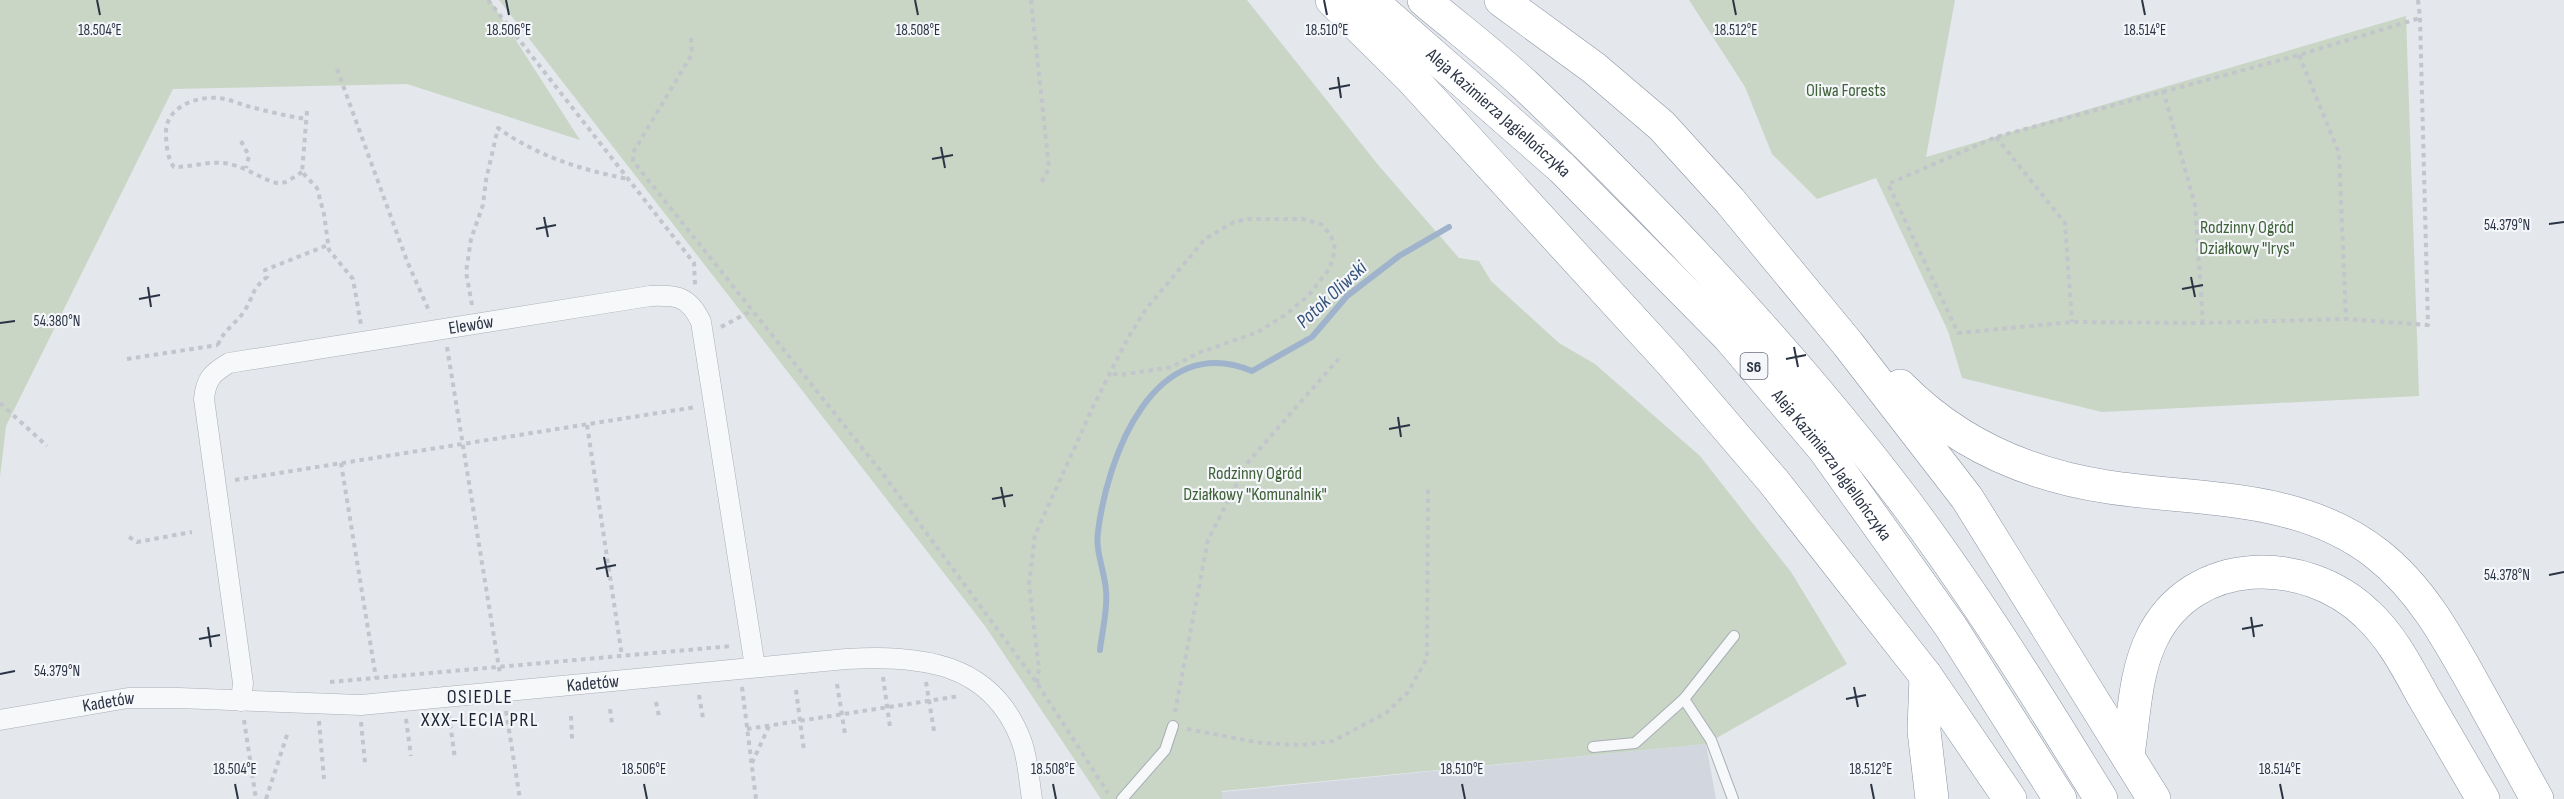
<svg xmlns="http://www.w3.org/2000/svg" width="2564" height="799" viewBox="0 0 2564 799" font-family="'Sofia Sans Condensed',sans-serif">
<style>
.built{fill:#d2d6de}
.green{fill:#c9d6c5}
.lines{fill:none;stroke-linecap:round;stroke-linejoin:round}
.stream{stroke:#9fb4cc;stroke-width:6}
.service-casing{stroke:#a9aeb7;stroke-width:12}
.minor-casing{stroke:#a9aeb7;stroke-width:21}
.motorway-casing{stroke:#8b94a3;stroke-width:34}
.path{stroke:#c2c5cb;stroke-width:4;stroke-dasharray:4.5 4.5;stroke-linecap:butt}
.service{stroke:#f7f8fa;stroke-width:10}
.minor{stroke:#f7f8fa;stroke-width:20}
.motorway{stroke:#fff;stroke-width:33}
.ticks{fill:none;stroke:#2b3445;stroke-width:2}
.labels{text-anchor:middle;stroke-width:4.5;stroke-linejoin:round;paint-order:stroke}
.shield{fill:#f4f6f9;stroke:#676e7b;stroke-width:1.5}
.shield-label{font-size:16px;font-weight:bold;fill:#2b3445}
.park-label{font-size:18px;fill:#3f6138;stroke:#f4f6f9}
.street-label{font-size:18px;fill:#2b3445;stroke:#f4f6f9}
.water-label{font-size:20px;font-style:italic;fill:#34527a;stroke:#f4f6f9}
.neighbourhood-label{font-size:20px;letter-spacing:1.5px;fill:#1d2536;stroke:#f4f6f9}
.ticks-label{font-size:15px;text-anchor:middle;fill:#2b3445;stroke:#f4f6f9;stroke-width:4.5;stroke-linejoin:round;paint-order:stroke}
</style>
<rect width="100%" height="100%" fill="#e4e7ec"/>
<polygon class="built" points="1706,744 1716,799 1222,799 1222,792"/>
<g class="green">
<polygon points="0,0 490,0 580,140 407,84 173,89 6,426 0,477"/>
<polygon points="499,0 1247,0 1379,166 1459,258 1479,261 1491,281 1559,343 1595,364 1700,456 1791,572 1847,664 1706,744 1222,791 1222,799 1101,799 985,626"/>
<polygon points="1689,0 1955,0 1926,157 2406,16 2419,396 2102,412 1962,378 1948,331 1876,178 1817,199 1772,154 1745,87"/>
</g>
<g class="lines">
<path class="stream" d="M1100,650C1102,631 1108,610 1106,591C1105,572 1095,551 1098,532C1107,457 1154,330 1252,371L1312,337L1347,296L1399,256L1449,227"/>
<g class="service-casing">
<g id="service">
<polyline points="1593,747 1635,743 1684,699"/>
<polyline points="1122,799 1165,750 1173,726"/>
<polyline points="1733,799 1711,740 1684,699 1734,636"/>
</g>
</g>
<g class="minor-casing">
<g id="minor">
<path id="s1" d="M241,701L243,683L204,399C206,379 212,373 229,363L650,296C677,295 689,296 701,322L755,667"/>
<path id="s2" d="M0,720L128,698H179L361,705L846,659C919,655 991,661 1021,740C1028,758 1029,780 1032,799"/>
</g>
</g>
<g class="motorway-casing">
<g id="motorway">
<polyline points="1332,0 1412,79 1671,362 1774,482 1926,676 2010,799"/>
<path id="s3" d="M1370,0L1562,168L1729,337L1824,449L1951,627L2060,799"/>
<path d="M1424,0C1457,28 1493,55 1525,85C1662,215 1792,352 1906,503C1977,598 2039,698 2101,799"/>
<polyline points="1501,0 1594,68 1662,126 1730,201 1848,344 1967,498 2154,799"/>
<path d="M1900,386C1956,443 2028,475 2108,487C2200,501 2299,493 2377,554C2423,590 2450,642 2478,692C2498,728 2517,763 2537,799"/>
<polyline points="1926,676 1924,731 1932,799"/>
<path d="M2128,754C2134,716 2135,672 2152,638C2193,554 2306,555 2367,614C2392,637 2407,667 2423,696C2443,730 2463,765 2483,799"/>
</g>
</g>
<g class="path">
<polyline points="488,0 694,263 695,285"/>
<polyline points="1031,0 1049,168 1040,185"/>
<polyline points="2418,0 2420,18 2428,325 2346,319 2203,323 2072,322 1958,333 1888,184 1996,137 2299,55 2420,18"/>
<polyline points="691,38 692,54 634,151 633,161 883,474 1037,683 1108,793"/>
<polyline points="2299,55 2339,153 2346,319"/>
<polyline points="337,69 407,261 430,313"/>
<polyline points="2163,90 2195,205 2203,323"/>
<polyline points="307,111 302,172 317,188 324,214 329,250 353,279 361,325"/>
<polyline points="1996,137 2065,223 2072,322"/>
<polyline points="241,141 249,156 246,168"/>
<path d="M302,172C295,176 285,185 277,183C261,179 247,168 230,164C211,160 193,167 174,167C167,159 166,142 166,131C167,106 198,96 219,98C228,99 238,103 247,106C266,111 286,116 306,119"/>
<path d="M472,305L466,272L471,239L483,205L486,180L498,128C539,157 579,169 628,179"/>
<polyline points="721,327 751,311"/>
<path d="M218,345C223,330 237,323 245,310C255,294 250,291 267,277L265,270L328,245"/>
<polyline points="447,347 500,674"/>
<polyline points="127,359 218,345"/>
<polyline points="0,403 47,446"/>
<polyline points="587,425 622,656"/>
<polyline points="341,463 376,678"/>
<polyline points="235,480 696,407"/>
<polyline points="129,537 137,542 192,532"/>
<polyline points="883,677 890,727"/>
<polyline points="330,682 732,646"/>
<polyline points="926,682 934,731"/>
<polyline points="1037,683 1039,669 1029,584 1035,535 1093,407 1110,373 1128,338 1146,309 1205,239 1234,222 1248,219 1303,219 1321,224 1331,235 1335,249 1330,268 1308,296 1285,315 1258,332 1198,353 1172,367 1120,375 1110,373"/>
<polyline points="837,684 845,734"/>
<polyline points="742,687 756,799"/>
<polyline points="796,690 804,751"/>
<polyline points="699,695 703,718"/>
<polyline points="656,702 659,716"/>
<polyline points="610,709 612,723"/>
<polyline points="506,711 520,799"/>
<polyline points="1175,712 1208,540 1248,462 1342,355"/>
<polyline points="449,715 455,759"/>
<polyline points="571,716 572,739"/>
<polyline points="406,719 411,756"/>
<polyline points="244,720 256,799"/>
<polyline points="319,721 324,779"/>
<polyline points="361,722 365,763"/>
<polyline points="747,729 960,696"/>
<polyline points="1187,729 1261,743 1302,745 1333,741 1386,713 1408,692 1427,658 1428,489"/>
<polyline points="752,763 769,726"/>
<polyline points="266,799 288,732"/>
</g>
<use href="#service" class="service"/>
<use href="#minor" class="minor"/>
<use href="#motorway" class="motorway"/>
</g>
<path class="ticks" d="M97,0L100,15M506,0L509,15M915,0L918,15M1324,0L1327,15M1733,0L1736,15M2142,0L2145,15M1338,77L1341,98M1329,89L1350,85M941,147L945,168M932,159L953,155M544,217L548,237M2549,224L2564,222M536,229L556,225M2191,277L2195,297M148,287L151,307M2182,289L2203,285M139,299L160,295M0,323L15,321M1794,347L1798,367M1786,359L1806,355M1398,417L1401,437M1389,429L1410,425M1001,487L1005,507M992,499L1013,495M604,557L608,577M596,569L616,565M2549,575L2564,572M2251,617L2254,637M208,627L211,647M2242,629L2263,625M199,639L220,635M0,674L15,671M1854,687L1858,707M1846,699L1866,695M235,784L238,799M644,784L647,799M1053,784L1056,799M1462,784L1465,799M1871,784L1874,799M2280,784L2283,799"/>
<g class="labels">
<rect class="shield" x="1740.5" y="353" width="27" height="26" rx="4.5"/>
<g class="shield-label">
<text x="1754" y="372">S6</text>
</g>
<g class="park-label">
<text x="1846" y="96">Oliwa Forests</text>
<text x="2247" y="233">Rodzinny Ogród<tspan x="2247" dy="21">Działkowy "Irys"</tspan></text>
<text x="1255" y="479">Rodzinny Ogród<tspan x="1255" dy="21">Działkowy "Komunalnik"</tspan></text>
</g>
<g class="street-label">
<text dy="6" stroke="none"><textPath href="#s3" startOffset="171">Aleja Kazimierza Jagiellończyka</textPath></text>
<text dy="6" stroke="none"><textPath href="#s1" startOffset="596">Elewów</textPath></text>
<text dy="6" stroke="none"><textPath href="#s3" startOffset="657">Aleja Kazimierza Jagiellończyka</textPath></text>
<text dy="6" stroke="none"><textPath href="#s2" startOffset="596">Kadetów</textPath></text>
<text dy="6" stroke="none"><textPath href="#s2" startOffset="110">Kadetów</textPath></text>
</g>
<g class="water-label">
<text transform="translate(1331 294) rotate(-43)" y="7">Potok Oliwski</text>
</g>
<g class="neighbourhood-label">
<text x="480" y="703">OSIEDLE<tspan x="480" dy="23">XXX-LECIA PRL</tspan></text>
</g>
</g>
<g class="ticks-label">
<text x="100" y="35">18.504°E</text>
<text x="509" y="35">18.506°E</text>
<text x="918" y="35">18.508°E</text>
<text x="1327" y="35">18.510°E</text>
<text x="1736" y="35">18.512°E</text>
<text x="2145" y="35">18.514°E</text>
<text x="2507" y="230">54.379°N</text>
<text x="57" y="326">54.380°N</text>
<text x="2507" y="580">54.378°N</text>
<text x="57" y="676">54.379°N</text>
<text x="235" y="774">18.504°E</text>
<text x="644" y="774">18.506°E</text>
<text x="1053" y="774">18.508°E</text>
<text x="1462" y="774">18.510°E</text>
<text x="1871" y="774">18.512°E</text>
<text x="2280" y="774">18.514°E</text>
</g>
</svg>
